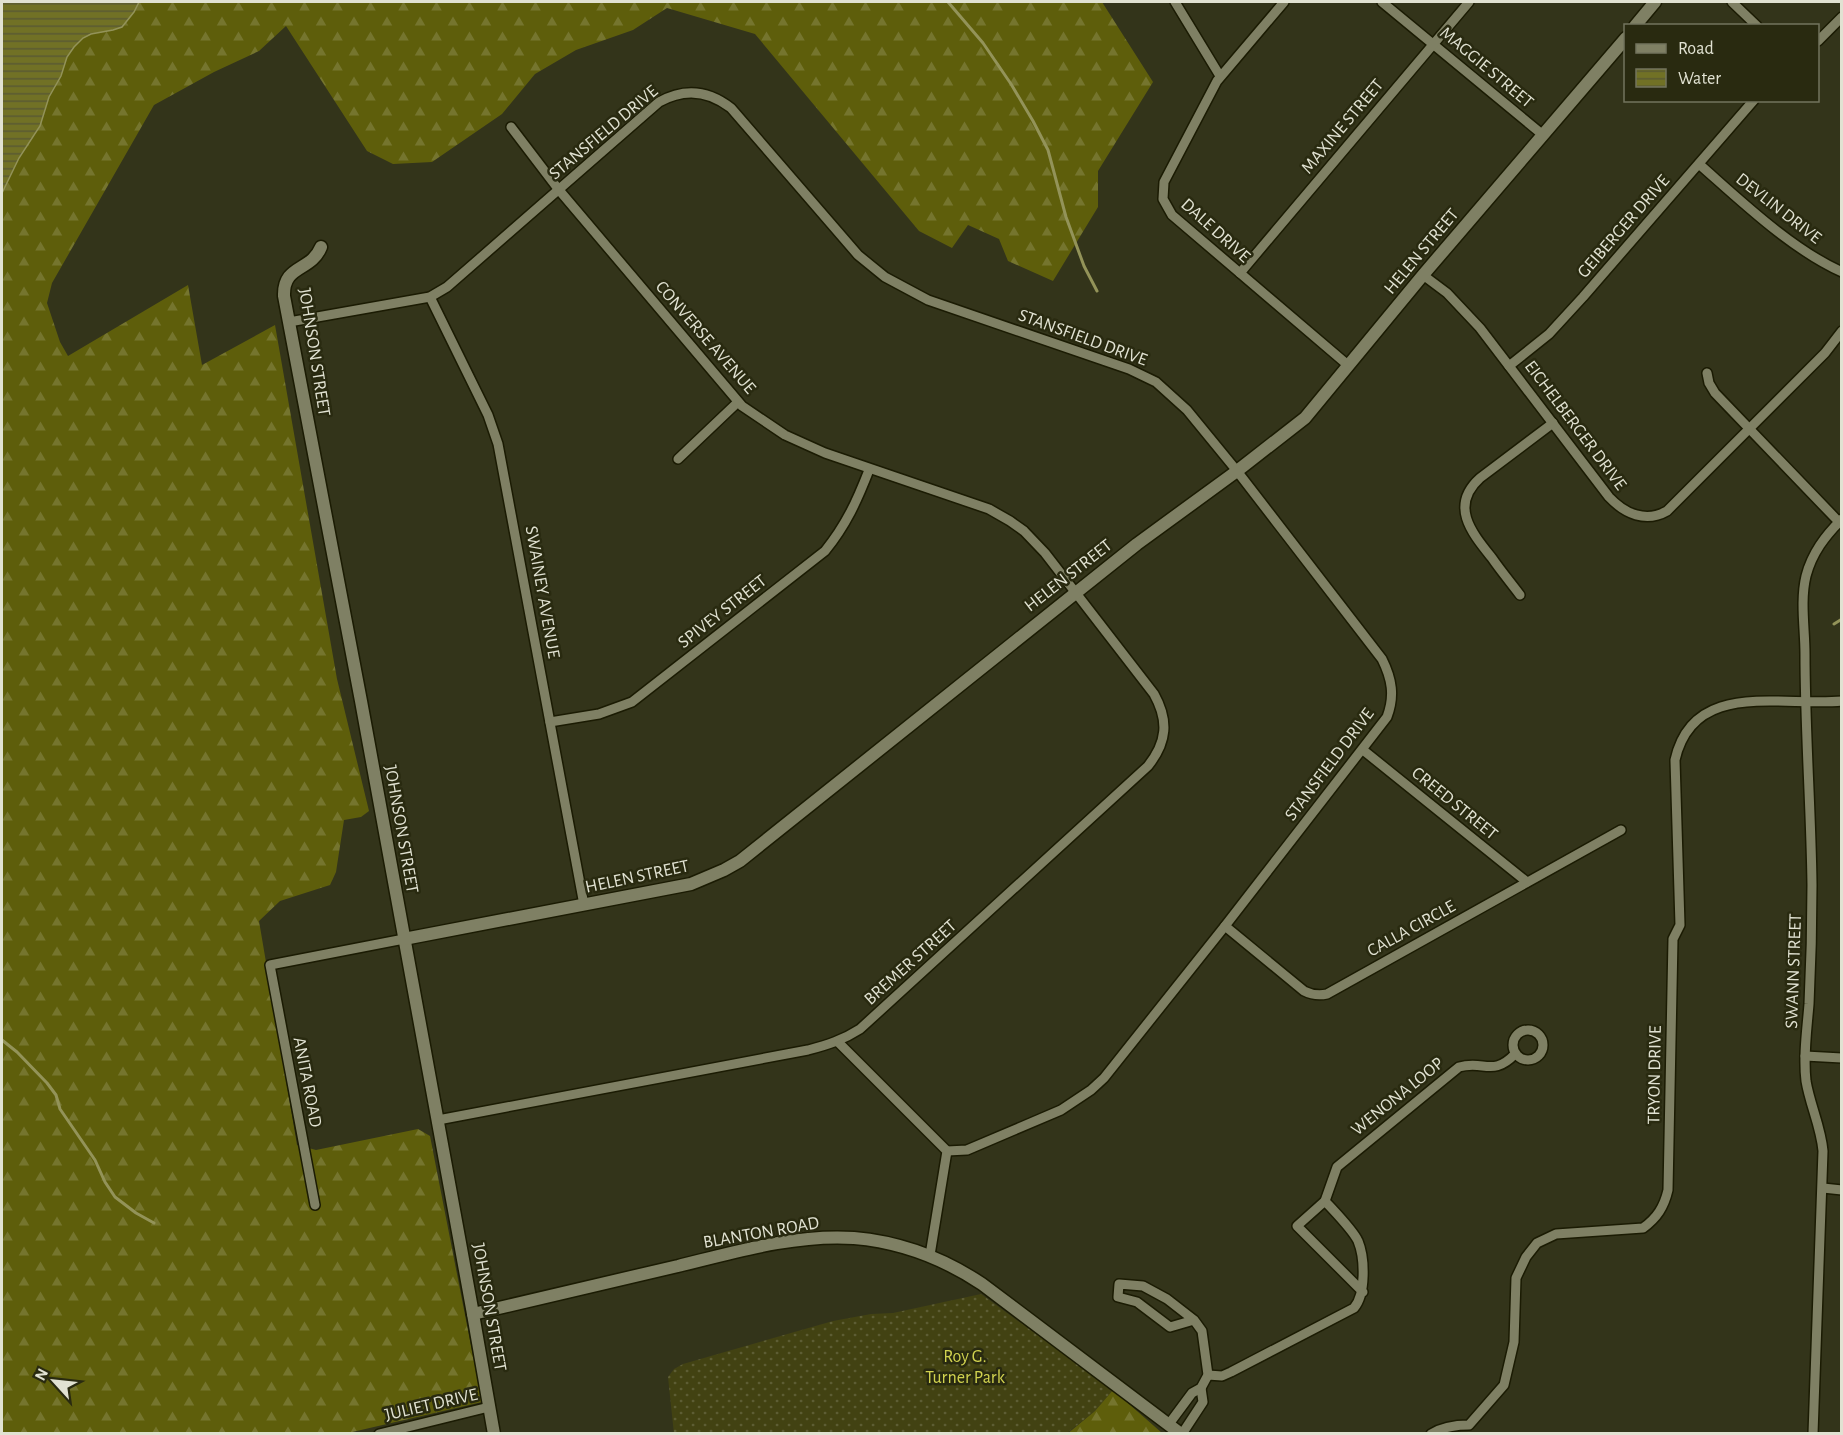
<svg xmlns="http://www.w3.org/2000/svg" width="1843" height="1435" viewBox="0 0 1843 1435" font-family="'Alegreya Sans',sans-serif">
<style>
.grass{fill:url(#grass-dots)}
.forest{fill:url(#forest-firs)}
.water{fill:url(#water-rules);stroke:#939359;stroke-width:1.5}
.lines{fill:none;stroke-linecap:round;stroke-linejoin:round}
.stream{stroke:#939359;stroke-width:3}
.minor-casing{stroke:#1b1b03;stroke-width:12}
.tertiary-casing{stroke:#1b1b03;stroke-width:15}
.minor{stroke:#7f8064;stroke-width:9}
.tertiary{stroke:#7f8064;stroke-width:12}
.labels{text-anchor:middle;stroke-width:5;stroke-linejoin:round;paint-order:stroke}
.street-label{font-size:18px;fill:#e1e2d2;stroke:#292a10}
.park-label{font-size:18px;fill:#d1d24f;stroke:#292a10}
</style>
<defs>
<pattern id="grass-dots" width="8" height="8" patternUnits="userSpaceOnUse" patternTransform="scale(1.5)"><rect width="8" height="8" fill="#424212"/><path d="M2 2h.1M6 6h.1" fill="none" stroke="#5d5d34" stroke-width="1.8" stroke-linecap="round"/></pattern>
<pattern id="forest-firs" width="22" height="20" patternUnits="userSpaceOnUse" patternTransform="scale(1.5)"><rect width="22" height="20" fill="#5e5e0b"/><path d="M5 1l3.5 6h-7zM16 11l3.5 6h-7z" fill="#75752e"/></pattern>
<pattern id="water-rules" width="6" height="5" patternUnits="userSpaceOnUse" patternTransform="scale(1.5)"><rect width="6" height="5" fill="#717125"/><path d="M0 2.5h6" fill="none" stroke="#5a5a32"/></pattern>
</defs>
<rect width="100%" height="100%" fill="#33341a"/>
<polygon class="grass" points="981,1294 1113,1390 1095,1411 1067,1433 674,1434 668,1377 674,1369 683,1364 833,1321 871,1314 893,1313"/>
<g class="forest">
<polygon points="139,2 1102,2 1153,82 1098,171 1098,207 1053,281 1008,261 999,239 968,225 952,248 919,231 755,34 667,8 633,30 576,50 535,74 502,114 432,162 393,164 367,151 286,26 259,51 214,72 154,105 52,283 47,303 60,342 68,356 188,285 202,365 275,325 337,679 369,811 361,817 344,820 336,872 330,885 280,901 259,921 297,1145 316,1150 418,1129 430,1136 482,1402 348,1433 2,1434 2,193 19,158 40,126 49,97 61,76 67,57 74,47 83,38 91,34 113,30 134,12"/>
<polygon points="1113,1390 1162,1433 1067,1434 1095,1411"/>
</g>
<polygon class="water" points="2,2 139,2 134,12 122,27 113,30 91,34 83,38 74,47 67,57 61,76 49,97 40,126 19,158 2,193"/>
<g class="lines">
<g class="stream">
<polyline points="948,2 983,43 1011,84 1033,121 1048,150 1066,217 1084,266 1097,291"/>
<polyline points="1834,624 1842,619"/>
<polyline points="2,1040 17,1052 47,1083 56,1095 60,1109 95,1160 105,1182 115,1197 136,1213 154,1223"/>
</g>
<g class="minor-casing">
<g id="minor">
<polyline points="1175,2 1220,76"/>
<polyline points="1284,2 1217,81 1164,182 1163,199 1172,215 1349,366"/>
<polyline points="1382,2 1543,135"/>
<polyline points="1732,2 1757,26"/>
<polyline points="1818,41 1842,17"/>
<path d="M1699,164C1741,201 1791,249 1842,272"/>
<polyline points="1240,273 1469,2"/>
<path d="M1423,275L1447,293L1480,328L1609,497C1625,514 1646,523 1667,511L1825,353L1842,331"/>
<polyline points="430,297 488,415 498,444 584,905"/>
<path d="M289,322L430,297L447,287L659,102C684,88 708,90 731,108L858,255L885,277L928,300L1129,369L1156,382L1187,410L1237,471L1382,659C1392,679 1395,696 1387,717L1225,926L1104,1078L1091,1090L1061,1110L967,1150L947,1151"/>
<polyline points="1509,366 1549,334 1583,297 1754,100"/>
<polyline points="1707,373 1709,383 1715,393 1839,522"/>
<polyline points="678,459 738,402"/>
<path d="M1520,595C1511,583 1501,571 1492,558C1472,533 1449,506 1480,478L1553,423"/>
<path d="M550,722L599,714L632,702L825,551C846,525 857,501 869,470"/>
<polyline points="1363,750 1527,882"/>
<path d="M1225,926L1304,991C1312,995 1318,996 1327,994L1621,830"/>
<circle cx="1528" cy="1045" r="15"/>
<polyline points="838,1042 947,1151 930,1255"/>
<polyline points="1805,1056 1842,1058"/>
<path d="M438,1120L808,1050C827,1045 843,1040 860,1029L1148,766C1167,742 1169,721 1154,694L1045,553L1024,531L1010,521L989,509L825,453L785,435L742,406L559,190L511,127"/>
<polyline points="1823,1188 1842,1190"/>
<path d="M1325,1201L1337,1167L1459,1067C1484,1060 1493,1077 1515,1054"/>
<polyline points="315,1205 270,965 404,939"/>
<path d="M1208,1375L1222,1376L1231,1372L1354,1308C1366,1294 1365,1258 1358,1241C1353,1230 1334,1211 1325,1201L1297,1226L1363,1292"/>
<polyline points="1169,1424 1192,1393 1201,1388 1208,1375 1202,1331 1194,1320 1167,1299 1143,1286 1119,1284 1118,1297 1137,1302 1170,1327 1194,1320"/>
<polyline points="379,1434 489,1407"/>
<polyline points="1182,1434 1203,1402 1201,1388"/>
<path d="M1431,1434C1442,1427 1456,1425 1469,1425L1504,1385L1514,1342L1516,1278L1526,1257L1537,1243L1556,1234L1643,1228C1657,1218 1664,1207 1668,1190L1673,939L1680,925L1675,760C1693,679 1781,707 1842,701"/>
<path d="M1813,1434L1823,1151C1821,1127 1810,1105 1806,1081C1803,1056 1807,1029 1809,1004C1811,964 1812,925 1812,885C1811,808 1805,731 1805,654C1805,629 1800,601 1806,576C1812,553 1825,536 1842,519"/>
</g>
</g>
<g class="tertiary-casing">
<g id="tertiary">
<polyline points="1635,26 1655,2"/>
<path d="M321,247C311,272 283,264 284,296L361,701L473,1314L494,1434"/>
<polyline points="404,939 691,884 724,870 740,861 1137,544 1237,471 1305,418 1423,275 1626,38"/>
<path d="M473,1314C542,1298 610,1282 678,1266C735,1252 795,1234 854,1238C901,1242 943,1258 982,1284L1181,1434"/>
</g>
</g>
<use href="#minor" class="minor"/>
<use href="#tertiary" class="tertiary"/>
</g>
<g class="labels">
<g class="street-label">
<text transform="translate(1487 67) rotate(40)" y="6">MAGGIE STREET</text>
<text transform="translate(1342 126) rotate(-50)" y="6">MAXINE STREET</text>
<text transform="translate(603 132) rotate(-40)" y="6">STANSFIELD DRIVE</text>
<text transform="translate(1779 208) rotate(38)" y="6">DEVLIN DRIVE</text>
<text transform="translate(1623 226) rotate(-49)" y="6">GEIBERGER DRIVE</text>
<text transform="translate(1216 230) rotate(42)" y="6">DALE DRIVE</text>
<text transform="translate(1421 251) rotate(-50)" y="6">HELEN STREET</text>
<text transform="translate(706 337) rotate(49)" y="6">CONVERSE AVENUE</text>
<text transform="translate(1083 337) rotate(20)" y="6">STANSFIELD DRIVE</text>
<text transform="translate(315 352) rotate(81)" y="6">JOHNSON STREET</text>
<text transform="translate(1576 425) rotate(53)" y="6">EICHELBERGER DRIVE</text>
<text transform="translate(1068 575) rotate(-38)" y="6">HELEN STREET</text>
<text transform="translate(543 592) rotate(80)" y="6">SWAINEY AVENUE</text>
<text transform="translate(722 611) rotate(-38)" y="6">SPIVEY STREET</text>
<text transform="translate(1329 764) rotate(-53)" y="6">STANSFIELD DRIVE</text>
<text transform="translate(1455 803) rotate(39)" y="6">CREED STREET</text>
<text transform="translate(402 829) rotate(80)" y="6">JOHNSON STREET</text>
<text transform="translate(637 876) rotate(-12)" y="6">HELEN STREET</text>
<text transform="translate(1411 928) rotate(-29)" y="6">CALLA CIRCLE</text>
<text transform="translate(910 962) rotate(-42)" y="6">BREMER STREET</text>
<text transform="translate(1793 971) rotate(-88)" y="6">SWANN STREET</text>
<text transform="translate(1654 1075) rotate(-89)" y="6">TRYON DRIVE</text>
<text transform="translate(308 1082) rotate(79)" y="6">ANITA ROAD</text>
<text transform="translate(1397 1096) rotate(-39)" y="6">WENONA LOOP</text>
<text transform="translate(761 1232) rotate(-10)" y="6">BLANTON ROAD</text>
<text transform="translate(490 1307) rotate(80)" y="6">JOHNSON STREET</text>
<text transform="translate(431 1404) rotate(-13)" y="6">JULIET DRIVE</text>
</g>
<g class="park-label">
<text x="965" y="1362">Roy G.<tspan x="965" dy="21">Turner Park</tspan></text>
</g>
</g>
<rect width="1843" height="1435" fill="none" stroke="#e1e2d2" stroke-width="6"/>
<rect x="1624" y="24" width="195" height="78" fill="#292a10" stroke="#73745e" stroke-width="1.5"/>
<rect x="1636" y="44" width="30" height="9" fill="#7f8064" stroke="#73745e" stroke-width="1.5"/>
<text x="1678" y="54" font-size="18" fill="#e1e2d2">Road</text>
<rect x="1636" y="69" width="30" height="18" fill="url(#water-rules)" stroke="#73745e" stroke-width="1.5"/>
<text x="1678" y="84" font-size="18" fill="#e1e2d2">Water</text>
<g transform="translate(54 1381) rotate(297)" stroke="#292a10" stroke-width="4.5" paint-order="stroke">
<path d="M0-4.5L10 22L0 15L-10 22Z" fill="#e1e2d2"/>
<text y="-9" font-size="16" font-weight="bold" text-anchor="middle" fill="#e1e2d2">N</text>
</g>
</svg>
